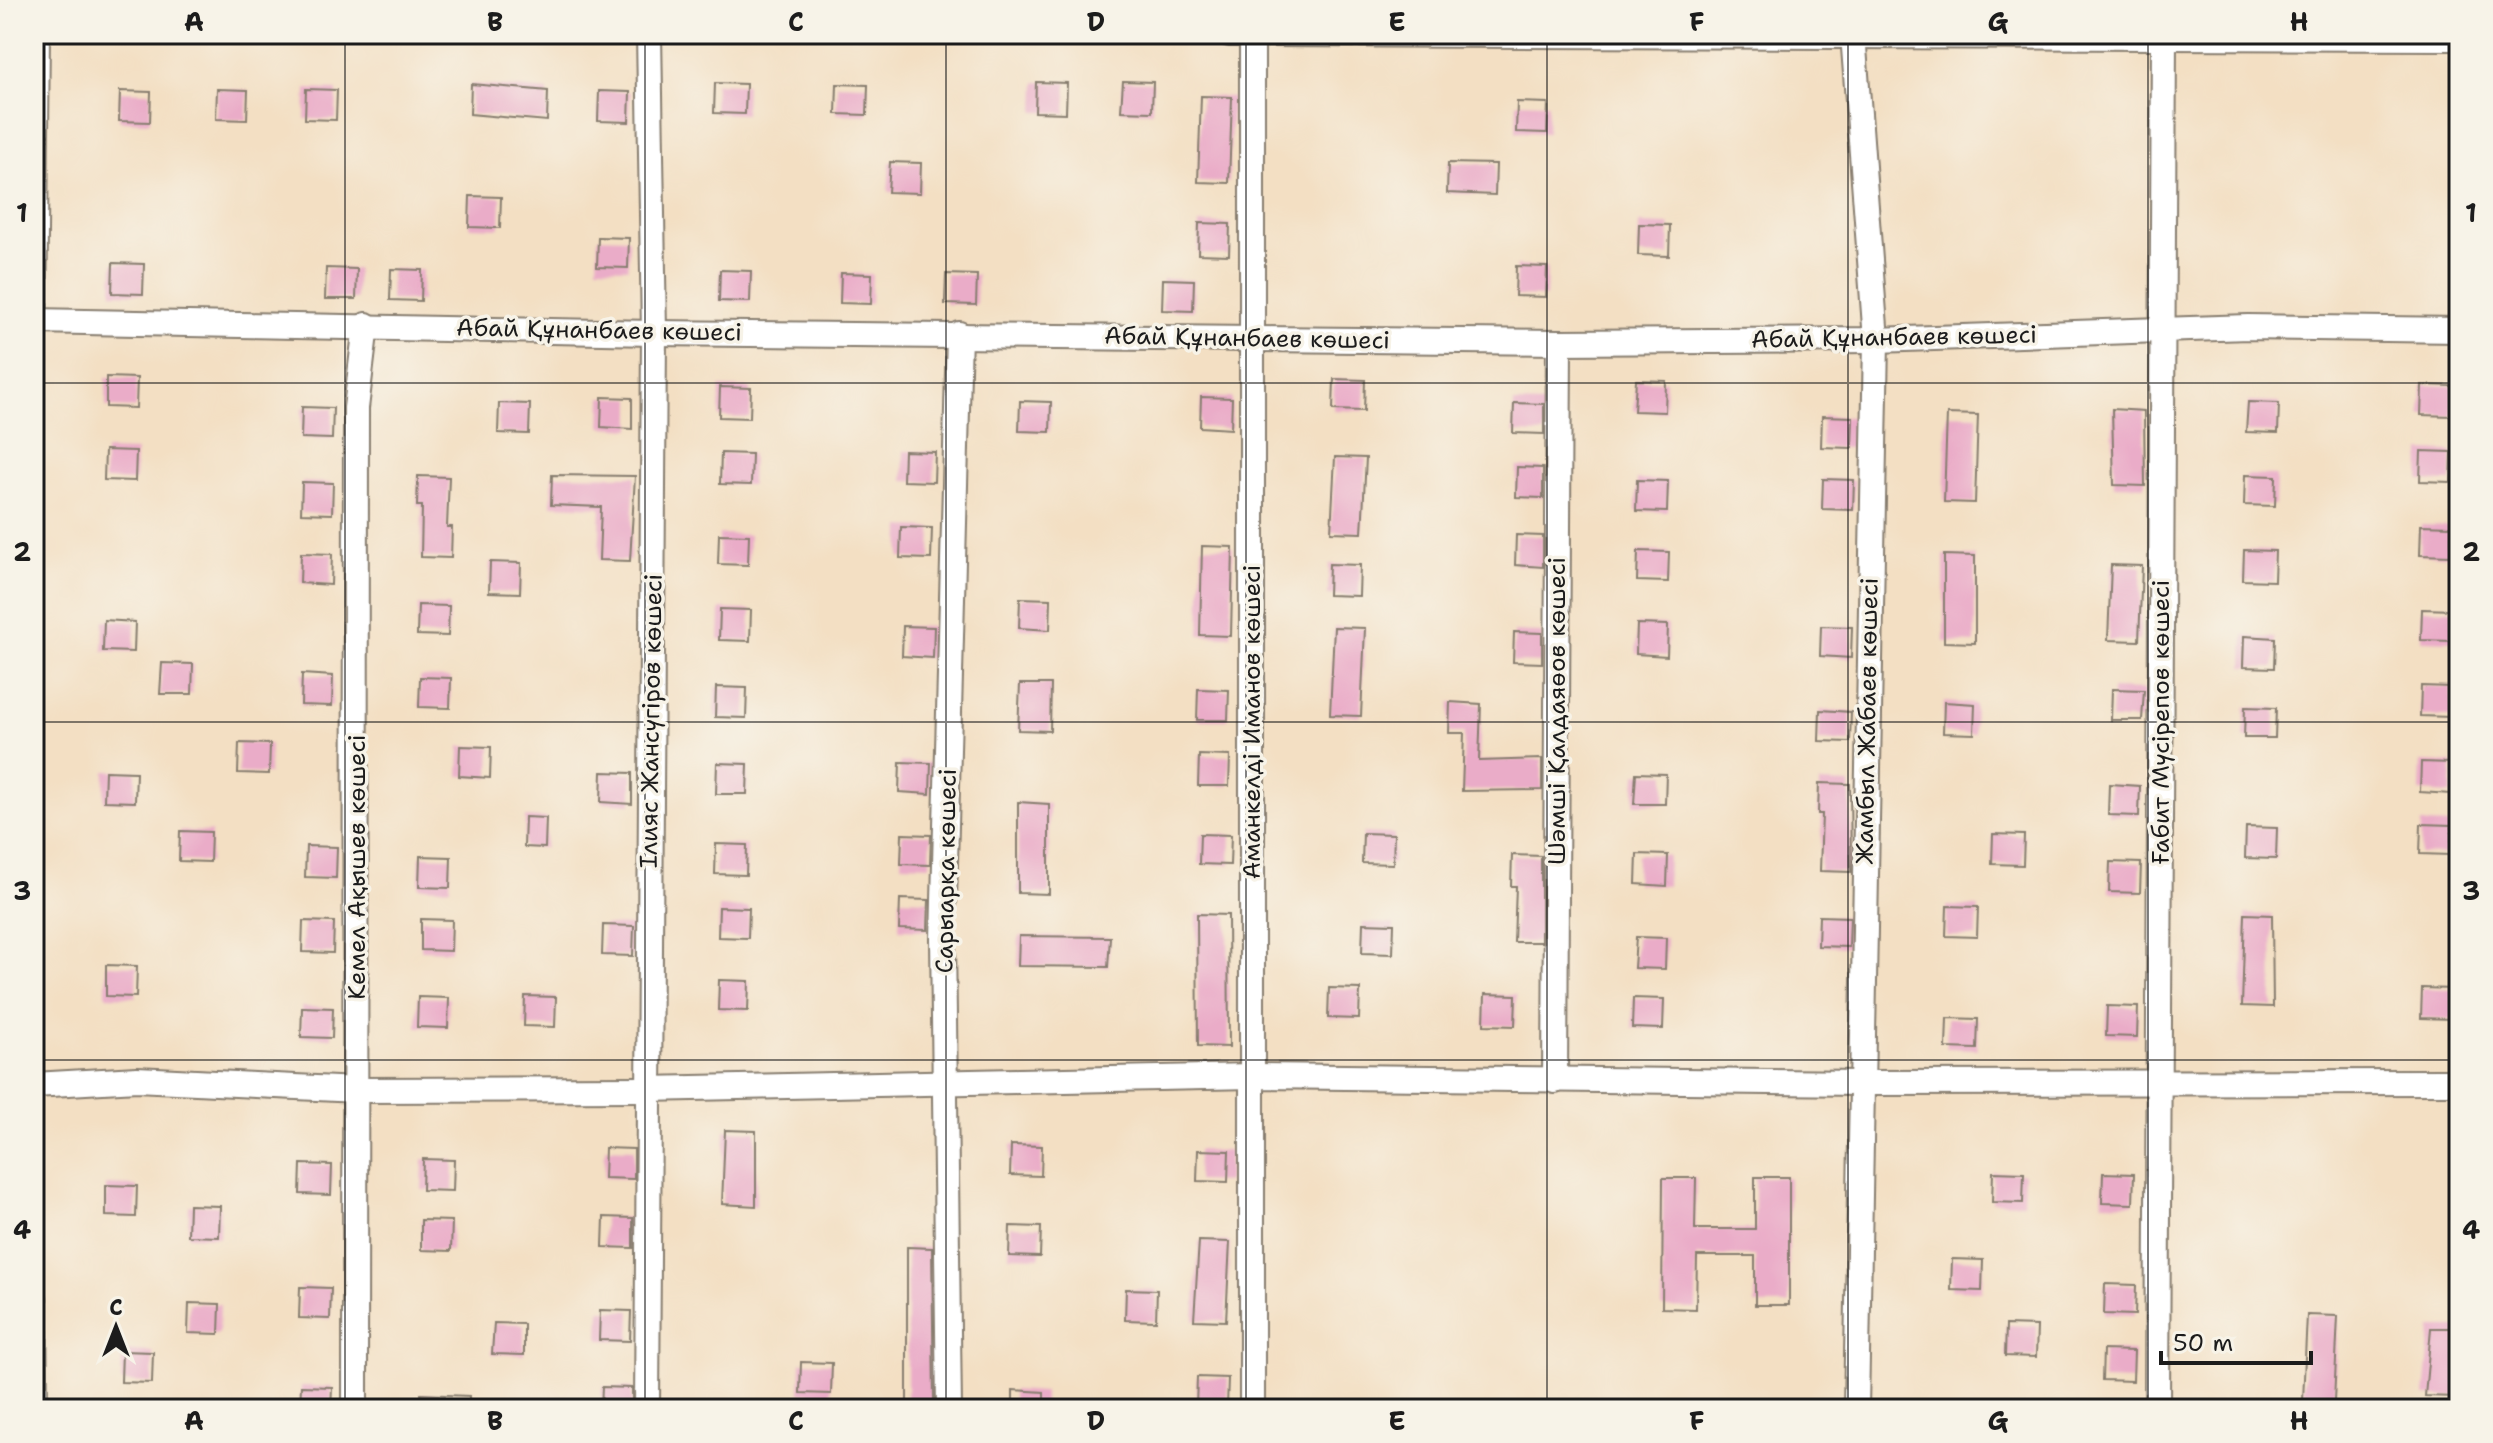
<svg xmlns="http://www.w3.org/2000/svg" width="2493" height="1443" viewBox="0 0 2493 1443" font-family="'Shantell Sans',sans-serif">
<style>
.building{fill:#eaacc8}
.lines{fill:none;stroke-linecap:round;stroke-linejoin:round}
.minor-casing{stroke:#887e70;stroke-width:28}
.minor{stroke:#fff;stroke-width:24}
.grid{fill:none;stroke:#1c1c1c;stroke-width:2;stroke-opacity:0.55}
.labels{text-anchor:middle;stroke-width:7;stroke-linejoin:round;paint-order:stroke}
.street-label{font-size:24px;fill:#1c1c1c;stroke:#f7f3e8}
.neatline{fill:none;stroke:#1c1c1c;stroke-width:3}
.grid-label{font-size:26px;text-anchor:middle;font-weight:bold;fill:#1c1c1c}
</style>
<rect width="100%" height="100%" fill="#f7f3e8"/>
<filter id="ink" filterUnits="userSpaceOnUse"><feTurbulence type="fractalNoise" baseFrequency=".0125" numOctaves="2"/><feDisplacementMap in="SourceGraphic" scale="16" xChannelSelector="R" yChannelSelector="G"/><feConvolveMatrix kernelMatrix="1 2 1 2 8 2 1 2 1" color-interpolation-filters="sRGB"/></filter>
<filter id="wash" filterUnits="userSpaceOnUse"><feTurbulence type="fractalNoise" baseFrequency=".006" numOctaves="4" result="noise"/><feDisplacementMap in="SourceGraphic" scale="32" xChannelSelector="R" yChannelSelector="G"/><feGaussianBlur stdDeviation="1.8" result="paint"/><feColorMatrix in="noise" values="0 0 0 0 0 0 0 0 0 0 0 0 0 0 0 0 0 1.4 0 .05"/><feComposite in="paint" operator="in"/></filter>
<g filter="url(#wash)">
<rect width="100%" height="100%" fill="#f3dfc3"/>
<g id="blocks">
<g class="building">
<polygon points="1123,81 1153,82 1152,112 1121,111"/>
<polygon points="1036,82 1067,83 1066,113 1035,112"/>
<polygon points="715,83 746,84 745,114 714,113"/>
<polygon points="471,84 548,91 547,121 470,114"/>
<polygon points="837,84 868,85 867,115 836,114"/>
<polygon points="217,89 248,90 247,120 216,119"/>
<polygon points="306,89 337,90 336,120 305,119"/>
<polygon points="120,91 151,92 150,122 119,121"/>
<polygon points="599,91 630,92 629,122 598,121"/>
<polygon points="1201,96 1232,97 1229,183 1198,182"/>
<polygon points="1517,102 1548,103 1547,133 1516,132"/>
<polygon points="890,162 921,163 920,193 888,192"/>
<polygon points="1448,163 1496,164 1495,195 1447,193"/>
<polygon points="470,196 501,197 500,228 469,227"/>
<polygon points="1199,223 1230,224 1229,255 1198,254"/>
<polygon points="1639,224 1670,225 1669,256 1638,255"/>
<polygon points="598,237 629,238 628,268 597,267"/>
<polygon points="113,263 144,264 143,294 112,293"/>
<polygon points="1516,266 1547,267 1546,297 1515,296"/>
<polygon points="326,268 357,269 356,299 325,299"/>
<polygon points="391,269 422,270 421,301 390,300"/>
<polygon points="720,270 751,271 750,302 719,301"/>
<polygon points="841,273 872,274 871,304 840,303"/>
<polygon points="946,274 977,275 976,305 945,304"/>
<polygon points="1163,279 1194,280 1193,311 1162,310"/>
<polygon points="106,377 137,378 136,408 106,407"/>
<polygon points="1334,379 1365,380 1364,411 1333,410"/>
<polygon points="1636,380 1666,381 1665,412 1634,411"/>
<polygon points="2422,385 2453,386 2452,416 2421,415"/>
<polygon points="720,387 751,388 750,418 719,417"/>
<polygon points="602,397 632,398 632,429 601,427"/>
<polygon points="1201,397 1232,398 1231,429 1200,427"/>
<polygon points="1020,401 1051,402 1050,432 1019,431"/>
<polygon points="2248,402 2279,403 2278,433 2246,432"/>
<polygon points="499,403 530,404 529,434 498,433"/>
<polygon points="1514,403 1544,404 1544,434 1513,433"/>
<polygon points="302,407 333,408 332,439 301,438"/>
<polygon points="2112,409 2144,411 2145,486 2114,485"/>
<polygon points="1947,414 1978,415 1975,503 1944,502"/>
<polygon points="1822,416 1853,417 1852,448 1821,447"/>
<polygon points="105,450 136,451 135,481 104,480"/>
<polygon points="904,451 935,452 934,482 903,481"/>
<polygon points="2421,451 2452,452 2451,482 2420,481"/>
<polygon points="721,453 752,454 751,485 720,484"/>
<polygon points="1335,457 1366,458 1362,533 1331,532"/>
<polygon points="1517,467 1543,468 1543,498 1516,497"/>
<polygon points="552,475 635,476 630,561 599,560 601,507 551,505"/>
<polygon points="2245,475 2276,476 2275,506 2244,505"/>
<polygon points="418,476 449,477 447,527 452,527 451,558 421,557 422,506 417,506"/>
<polygon points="1823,479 1854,480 1853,510 1822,509"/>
<polygon points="1637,480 1668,481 1667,512 1636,511"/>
<polygon points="302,482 333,483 332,514 301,513"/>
<polygon points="2421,525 2452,526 2451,556 2420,555"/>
<polygon points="901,527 932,528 931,559 900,558"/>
<polygon points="719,534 749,535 748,565 718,564"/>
<polygon points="1516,535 1543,536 1543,567 1515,565"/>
<polygon points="1202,546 1233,547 1231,636 1200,635"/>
<polygon points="2244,550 2275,551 2274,581 2243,580"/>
<polygon points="1638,551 1669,552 1668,582 1637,581"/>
<polygon points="301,553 332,554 331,585 300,583"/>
<polygon points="1944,555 1975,556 1975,643 1944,642"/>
<polygon points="490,562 521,563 520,593 489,592"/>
<polygon points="1329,564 1360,565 1359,596 1328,595"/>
<polygon points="2111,565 2142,566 2139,641 2108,640"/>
<polygon points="1020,598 1051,599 1050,630 1019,628"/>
<polygon points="418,605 449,606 448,636 417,635"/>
<polygon points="720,609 751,610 750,641 719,640"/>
<polygon points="2422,609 2453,610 2452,641 2421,640"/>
<polygon points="104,620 135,622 134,652 103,651"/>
<polygon points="1637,624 1668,625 1667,656 1636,654"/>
<polygon points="903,626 934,627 933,658 902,656"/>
<polygon points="1821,626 1852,627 1851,658 1820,656"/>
<polygon points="1334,627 1365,628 1361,716 1330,715"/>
<polygon points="1514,632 1542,633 1542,663 1513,662"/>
<polygon points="2244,636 2275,638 2274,668 2243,667"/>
<polygon points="162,663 193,664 192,694 160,694"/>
<polygon points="302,674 333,676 332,706 301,705"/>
<polygon points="420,677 451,678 450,708 419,707"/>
<polygon points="1020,684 1051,684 1050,731 1018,730"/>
<polygon points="2421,686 2452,687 2451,717 2420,716"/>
<polygon points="716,687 747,688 746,718 715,717"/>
<polygon points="1198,689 1229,690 1228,720 1197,720"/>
<polygon points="2112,689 2144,690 2142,720 2111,720"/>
<polygon points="1450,702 1481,704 1479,761 1542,759 1542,790 1462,791 1464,733 1449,733"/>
<polygon points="1944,702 1975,704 1974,734 1943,733"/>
<polygon points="2245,707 2276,708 2275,738 2244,738"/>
<polygon points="1820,710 1851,712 1850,742 1819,741"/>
<polygon points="239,743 270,744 269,774 238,773"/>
<polygon points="460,746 491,747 490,778 459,776"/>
<polygon points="1199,755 1230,756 1229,786 1198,786"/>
<polygon points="900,762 931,763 930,794 899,792"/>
<polygon points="2421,762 2452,763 2451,794 2420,792"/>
<polygon points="717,763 748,764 747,794 716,794"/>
<polygon points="105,771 136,772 135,802 104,801"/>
<polygon points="602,772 632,773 632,804 601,802"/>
<polygon points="1636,773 1666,774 1665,804 1634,804"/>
<polygon points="1819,783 1850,784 1851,872 1820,871 1822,814 1818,814"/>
<polygon points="2109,784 2140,786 2139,816 2108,815"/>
<polygon points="1018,802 1049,804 1049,894 1018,893"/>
<polygon points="525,817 546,818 545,848 524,847"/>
<polygon points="2421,824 2452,825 2451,855 2420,854"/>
<polygon points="2246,827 2277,828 2276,859 2245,858"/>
<polygon points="180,831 211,832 210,862 179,861"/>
<polygon points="1363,833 1394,834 1393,864 1362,863"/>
<polygon points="902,834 931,835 930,865 901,864"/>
<polygon points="1200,834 1231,835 1230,865 1199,864"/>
<polygon points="1993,834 2024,835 2023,865 1992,864"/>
<polygon points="716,844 747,845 746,875 715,874"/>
<polygon points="306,846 337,847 336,878 305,877"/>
<polygon points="1637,854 1668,855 1667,886 1636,884"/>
<polygon points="1512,855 1541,856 1541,942 1514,942 1516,886 1511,886"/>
<polygon points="420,856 451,857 450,888 419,887"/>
<polygon points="2110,862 2141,863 2140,893 2109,892"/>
<polygon points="900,899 929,900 928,930 899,929"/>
<polygon points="1947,906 1978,907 1977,937 1946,936"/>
<polygon points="719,907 749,908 748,938 718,937"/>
<polygon points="1197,914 1228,915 1229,1047 1198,1046"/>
<polygon points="2245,914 2272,915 2273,1007 2242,1006"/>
<polygon points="1819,916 1850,917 1849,947 1818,946"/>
<polygon points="421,919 452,920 451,951 421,950"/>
<polygon points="303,921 334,922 333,953 302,952"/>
<polygon points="1363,923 1394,924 1393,954 1362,953"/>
<polygon points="603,925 634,926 633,956 602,955"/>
<polygon points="1019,936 1110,937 1108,967 1018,966"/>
<polygon points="1636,937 1666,938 1665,969 1634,968"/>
<polygon points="106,965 137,966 136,997 106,996"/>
<polygon points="719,980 749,981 748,1011 718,1010"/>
<polygon points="1329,988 1360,989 1359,1019 1328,1018"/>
<polygon points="2422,988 2453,989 2452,1019 2421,1018"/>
<polygon points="1485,994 1516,995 1515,1026 1484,1025"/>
<polygon points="525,996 556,997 555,1027 524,1026"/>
<polygon points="418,997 449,998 448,1028 417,1027"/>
<polygon points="1633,998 1664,999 1663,1029 1632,1028"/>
<polygon points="2107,1006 2138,1007 2137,1037 2106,1036"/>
<polygon points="302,1007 333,1008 332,1038 301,1037"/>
<polygon points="1947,1018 1978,1019 1977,1049 1946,1048"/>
<polygon points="725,1130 756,1131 756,1206 722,1204"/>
<polygon points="1011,1145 1042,1146 1041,1176 1010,1175"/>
<polygon points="605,1148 634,1149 634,1179 604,1178"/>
<polygon points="1198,1150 1229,1151 1228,1182 1197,1181"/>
<polygon points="423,1159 454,1160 453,1191 422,1190"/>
<polygon points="301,1164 332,1165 331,1195 300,1194"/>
<polygon points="1993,1172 2024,1173 2023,1203 1992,1202"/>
<polygon points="2103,1173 2134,1174 2133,1204 2102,1203"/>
<polygon points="1755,1177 1789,1177 1789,1305 1755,1305 1755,1256 1697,1256 1696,1309 1662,1308 1663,1178 1696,1178 1695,1229 1755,1229"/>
<polygon points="106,1185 137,1186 136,1217 106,1216"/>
<polygon points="189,1205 220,1206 219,1237 188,1236"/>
<polygon points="604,1217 633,1218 633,1248 603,1247"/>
<polygon points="421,1220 452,1221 451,1251 421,1250"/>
<polygon points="1010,1226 1041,1227 1040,1257 1009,1256"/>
<polygon points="1199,1241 1230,1242 1226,1321 1194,1320"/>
<polygon points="907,1247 932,1248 934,1402 907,1402"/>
<polygon points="1952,1259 1983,1260 1982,1291 1951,1290"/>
<polygon points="2105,1284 2136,1285 2135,1315 2104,1314"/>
<polygon points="300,1287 331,1288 330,1319 299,1318"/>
<polygon points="1126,1289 1157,1290 1156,1321 1125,1320"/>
<polygon points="189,1303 220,1304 219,1334 188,1333"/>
<polygon points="600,1310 631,1311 630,1341 599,1340"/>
<polygon points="2307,1315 2338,1316 2334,1401 2303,1400"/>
<polygon points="494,1323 524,1324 524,1355 492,1354"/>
<polygon points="2006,1325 2037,1326 2036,1357 2005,1356"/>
<polygon points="2431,1328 2459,1328 2456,1397 2425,1396"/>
<polygon points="2103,1350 2134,1351 2133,1381 2102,1380"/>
<polygon points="122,1351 153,1352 152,1383 121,1382"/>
<polygon points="801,1362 832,1363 831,1394 800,1393"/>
<polygon points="1197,1377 1228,1378 1227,1408 1196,1407"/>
<polygon points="301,1386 332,1387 331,1409 300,1409"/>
<polygon points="602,1387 632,1388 632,1409 601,1409"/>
<polygon points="1013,1390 1044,1392 1044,1409 1013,1409"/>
<polygon points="421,1394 469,1396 469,1409 421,1409"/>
</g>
</g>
</g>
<g filter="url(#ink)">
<use href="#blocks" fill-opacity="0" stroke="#887e70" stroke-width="2"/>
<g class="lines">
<g class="minor-casing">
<g id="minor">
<polyline points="1229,34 2459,38"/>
<polyline points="1853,34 1876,340 1856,1409"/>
<polyline points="34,321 654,333 1559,342 1876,340 2248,327 2459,330"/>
<polyline points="34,331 37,34"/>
<polyline points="1555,1081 1559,342"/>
<polyline points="34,1085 137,1079 357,1090 647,1089 1252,1076 1861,1083 2459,1082"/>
<polyline points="34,1299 35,1409"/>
<polyline points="355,1409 356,408 366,325"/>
<polyline points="647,1409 654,333 649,34"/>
<polyline points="949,1409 943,939 959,334"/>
<polyline points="1252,1409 1252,34"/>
<polyline points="2157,1409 2164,34"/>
</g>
</g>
<use href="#minor" class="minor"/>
</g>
</g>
<path class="grid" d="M345,34V1409M645,34V1409M946,34V1409M1246,34V1409M1547,34V1409M1848,34V1409M2148,34V1409M34,383H2459M34,722H2459M34,1060H2459"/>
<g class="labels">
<g class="street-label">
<text transform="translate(599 330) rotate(1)" y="8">Абай Құнанбаев көшесі</text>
<text transform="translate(1894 337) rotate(-1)" y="8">Абай Құнанбаев көшесі</text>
<text transform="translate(1247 338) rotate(1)" y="8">Абай Құнанбаев көшесі</text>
<text transform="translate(1557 711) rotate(-90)" y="8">Шәмші Қалдаяөов көшесі</text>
<text transform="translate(651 721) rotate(-89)" y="8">Ілияс Жансүгіров көшесі</text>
<text transform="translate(1867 721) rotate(-89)" y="8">Жамбыл Жабаев көшесі</text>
<text transform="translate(1252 722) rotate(-90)" y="8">Аманкелді Иманов көшесі</text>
<text transform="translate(2161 722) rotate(-90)" y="8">Ғабит Мүсірепов көшесі</text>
<text transform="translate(357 867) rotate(-90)" y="8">Кемел Ақышев көшесі</text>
<text transform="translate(946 871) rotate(-89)" y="8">Сарыарқа көшесі</text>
</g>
</g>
<rect width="2493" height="1443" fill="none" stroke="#f7f3e8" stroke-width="88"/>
<g transform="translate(116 1327)" stroke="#f7f3e8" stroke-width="6" paint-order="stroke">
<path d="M0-6L14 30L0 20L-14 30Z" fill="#1c1c1c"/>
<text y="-12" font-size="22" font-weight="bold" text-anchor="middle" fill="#1c1c1c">С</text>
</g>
<path d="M2161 1351v12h150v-12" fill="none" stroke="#1c1c1c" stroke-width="4"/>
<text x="2173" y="1351" font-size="24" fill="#1c1c1c" stroke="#f7f3e8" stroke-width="6" paint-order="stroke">50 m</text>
<rect x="44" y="44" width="2405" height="1355" class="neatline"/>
<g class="grid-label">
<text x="194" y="31">A</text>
<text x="495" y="31">B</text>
<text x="796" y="31">C</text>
<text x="1096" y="31">D</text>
<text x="1397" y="31">E</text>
<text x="1697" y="31">F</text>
<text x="1998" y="31">G</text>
<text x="2299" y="31">H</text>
<text x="22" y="222">1</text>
<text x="2471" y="222">1</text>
<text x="22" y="561">2</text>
<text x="2471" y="561">2</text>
<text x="22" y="900">3</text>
<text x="2471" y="900">3</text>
<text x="22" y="1239">4</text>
<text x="2471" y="1239">4</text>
<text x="194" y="1430">A</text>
<text x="495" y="1430">B</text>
<text x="796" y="1430">C</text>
<text x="1096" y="1430">D</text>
<text x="1397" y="1430">E</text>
<text x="1697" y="1430">F</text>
<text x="1998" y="1430">G</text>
<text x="2299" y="1430">H</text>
</g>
</svg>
